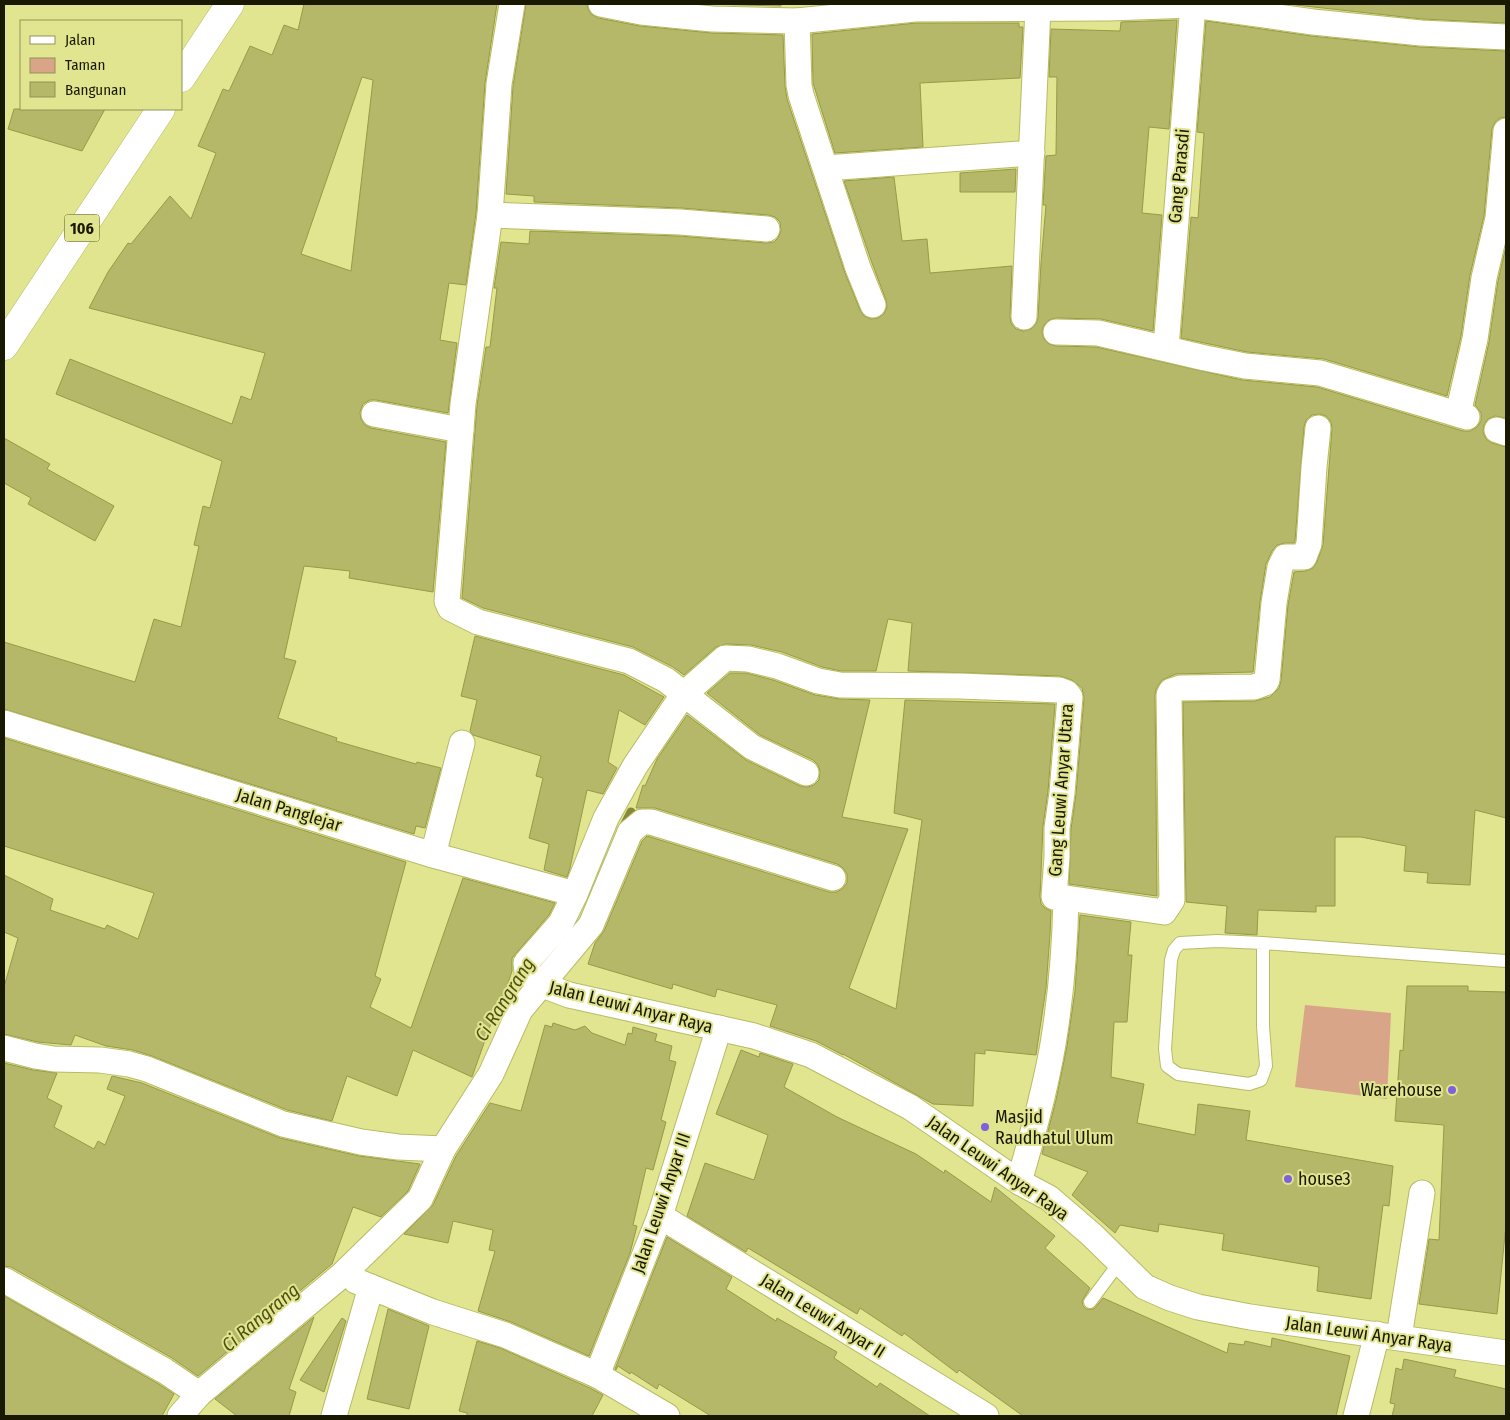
<svg xmlns="http://www.w3.org/2000/svg" width="1510" height="1420" viewBox="0 0 1510 1420" font-family="'Fira Sans Condensed',sans-serif">
<style>
.green{fill:#d9a588}
.lines{fill:none;stroke-linecap:round;stroke-linejoin:round}
.stream{stroke:#868839;stroke-width:9}
.building{fill:#b5b769;stroke:#989a45;fill-rule:evenodd}
.lane-casing{stroke:#b8bb66;stroke-width:14}
.street-casing{stroke:#b8bb66;stroke-width:27}
.primary-casing{stroke:#b8bb66;stroke-width:29}
.lane{stroke:#fff;stroke-width:12}
.street{stroke:#fff;stroke-width:25}
.primary{stroke:#fff;stroke-width:28}
.poi-dot{fill:#7e61dc;stroke:#e1e58f;stroke-width:2}
.labels{text-anchor:middle;stroke-width:4;stroke-linejoin:round;paint-order:stroke}
.shield{fill:#e1e58f;stroke:#55562c;stroke-width:1}
.shield-label{font-size:16px;font-weight:bold;fill:#191901}
.street-label{font-size:18px;fill:#191901;stroke:#e1e58f}
.poi-label{font-size:18px;fill:#191901;stroke:#e1e58f;text-anchor:start}
.water-label{font-size:19px;font-style:italic;fill:#4f5015;stroke:#e1e58f}
</style>
<rect width="100%" height="100%" fill="#e1e58f"/>
<polygon class="green" points="1305,1005 1391,1013 1387,1099 1295,1087"/>
<g class="lines">
<polyline class="stream" points="623,828 631,812"/>
</g>
<g class="building">
<path d="M304,4H497L485,83L476,213L466,285L449,283L440,340L457,343L448,413L376,400H370L363,404L360,412L361,419L365,425L371,428L446,442L433,592L349,578L350,571L304,566L284,658L296,661L278,718L337,738L336,741L416,764L417,762L441,768L425,828L416,826L414,834L4,709V642L135,682L154,619L181,627L199,546L194,545L203,506L210,508L222,461L56,394L70,359L232,424L241,396L251,400L265,353L89,308L108,272L128,243L131,244L170,196L191,219L216,153L198,146L223,89L229,91L250,46L272,55L284,25L298,30ZM362,77L373,80L351,271L301,254Z"/>
<polygon points="526,4 587,4 588,9 591,14 598,18 640,26 712,33 783,35 785,86 787,99 845,273 860,310 864,316 871,319 878,318 884,314 887,307 886,300 872,263 844,181 894,177 902,241 927,239 930,273 1012,266 1010,316 1011,323 1016,329 1023,331 1031,329 1036,324 1038,318 1041,263 1046,205 1043,205 1046,156 1056,155 1057,77 1049,77 1051,29 1120,31 1121,22 1177,20 1169,129 1149,127 1142,213 1162,215 1153,331 1101,319 1056,318 1049,320 1044,325 1042,331 1044,339 1049,344 1056,346 1096,347 1242,380 1317,387 1463,431 1470,431 1477,427 1481,421 1481,413 1475,405 1489,342 1498,281 1506,246 1506,418 1495,416 1488,419 1484,425 1483,432 1486,439 1492,443 1506,447 1506,818 1475,810 1470,885 1427,883 1428,873 1404,871 1406,846 1361,837 1335,837 1335,906 1316,906 1316,912 1258,910 1257,935 1225,933 1227,906 1186,902 1183,702 1255,701 1270,697 1279,688 1281,681 1288,605 1294,572 1305,571 1313,568 1317,562 1323,545 1332,429 1331,422 1326,416 1320,414 1312,415 1306,420 1304,427 1295,541 1294,543 1285,543 1277,545 1272,551 1266,564 1260,602 1253,672 1176,674 1162,680 1156,689 1155,695 1157,896 1069,884 1071,829 1076,794 1084,698 1082,688 1072,680 1060,676 908,671 912,623 888,619 876,671 841,671 822,667 782,652 751,645 726,644 716,647 684,675 673,667 633,647 483,608 462,598 477,406 486,347 490,347 497,288 494,288 501,242 529,244 530,231 679,236 766,243 774,242 778,238 781,231 780,222 775,217 768,215 681,208 534,202 534,196 506,194 513,86"/>
<polygon points="704,4 781,4 781,6"/>
<polygon points="1287,4 1506,4 1506,23 1422,19"/>
<polygon points="1206,21 1311,36 1420,47 1506,51 1506,117 1500,118 1495,122 1492,129 1484,216 1470,275 1461,336 1447,396 1324,359 1247,352 1181,338 1191,217 1198,218 1204,133 1197,132"/>
<polygon points="916,23 1019,23 1019,27 1023,27 1020,78 920,83 923,147 835,153 813,83 812,34"/>
<polygon points="14,109 105,109 82,151 8,129"/>
<polygon points="1016,169 1015,192 960,192 960,173"/>
<polygon points="4,438 50,464 47,469 114,506 95,541 28,504 31,498 4,483"/>
<polygon points="475,636 624,675 664,697 645,725 619,710 608,762 617,768 603,794 587,790 570,868 567,877 544,870 549,844 529,838 543,778 536,776 541,756 473,735 470,731 477,700 461,696"/>
<polygon points="730,673 746,673 773,680 815,695 840,699 870,700 842,817 908,829 849,988 896,1009 922,820 894,813 905,700 1055,704 1048,791 1043,826 1040,896 1041,904 1045,908 1051,911 1050,934 1046,988 1036,1055 985,1050 985,1054 975,1053 973,1106 933,1104 843,1054 843,1055 816,1041 770,1026 777,1005 717,989 715,997 673,984 672,989 588,964 595,943 604,931 642,841 647,836 829,892 837,892 842,889 847,883 847,874 843,868 837,864 655,808 636,808 643,785 645,786 657,759 687,715 746,760 800,786 808,787 814,785 819,780 820,771 818,765 813,760 760,735 707,693"/>
<polygon points="4,738 406,862 375,976 381,979 370,1007 411,1028 463,878 555,903 549,915 512,958 512,971 497,1017 494,1015 472,1077 413,1050 397,1096 347,1076 332,1121 287,1110 152,1056 133,1050 106,1046 75,1035 71,1045 38,1042 4,1034 4,987 18,938 4,932 4,875 53,899 50,910 105,929 107,925 138,939 154,893 4,846"/>
<polygon points="1080,915 1131,922 1128,955 1132,955 1127,1022 1114,1022 1111,1077 1144,1084 1137,1123 1195,1135 1198,1104 1250,1111 1246,1140 1393,1166 1389,1206 1383,1205 1371,1299 1317,1291 1319,1267 1222,1250 1224,1234 1159,1224 1158,1232 1120,1225 1115,1233 1072,1195 1088,1172 1042,1154 1056,1100 1067,1046 1075,991"/>
<polygon points="1407,986 1468,986 1468,991 1506,992 1506,1225 1497,1314 1419,1304 1429,1239 1439,1240 1444,1125 1395,1121 1400,1050 1403,1051"/>
<polygon points="553,1023 575,1030 585,1026 592,1033 625,1045 628,1033 632,1034 633,1027 657,1034 655,1041 672,1046 669,1060 676,1062 661,1120 666,1122 653,1170 646,1168 633,1225 637,1226 630,1253 589,1356 511,1322 478,1311 495,1251 489,1250 493,1230 453,1221 448,1243 404,1234 433,1205 456,1156 490,1103 521,1111 545,1025 552,1027"/>
<polygon points="741,1050 759,1057 760,1053 793,1064 784,1087 837,1117 916,1154 944,1173 945,1170 991,1202 995,1187 1055,1236 1045,1248 1090,1288 1082,1301 1083,1306 1086,1309 1094,1309 1103,1298 1227,1353 1229,1343 1244,1345 1245,1341 1271,1347 1272,1338 1350,1356 1336,1416 1023,1416 959,1370 957,1373 904,1333 902,1336 860,1308 857,1314 748,1248 746,1252 687,1216 705,1163 754,1180 768,1135 716,1114"/>
<polygon points="4,1063 33,1070 57,1073 47,1098 62,1106 54,1127 94,1149 98,1141 105,1145 125,1096 107,1089 112,1076 142,1083 280,1138 359,1156 420,1164 408,1191 381,1217 353,1207 332,1264 198,1376 172,1358 11,1267 4,1266"/>
<polygon points="667,1237 732,1277 726,1289 776,1321 777,1318 837,1352 834,1358 877,1387 880,1383 930,1416 711,1416 659,1384 657,1389 631,1372 630,1374 618,1366 616,1370 615,1369"/>
<polygon points="4,1296 157,1383 174,1394 162,1416 4,1416"/>
<polygon points="388,1309 429,1326 409,1409 367,1399"/>
<polygon points="314,1317 289,1389 296,1392 289,1416 237,1416 215,1399"/>
<polygon points="342,1318 346,1321 324,1392 300,1380"/>
<polygon points="477,1341 500,1348 590,1388 603,1395 592,1416 467,1416 467,1413 459,1411"/>
<polygon points="1404,1359 1456,1370 1454,1377 1506,1389 1506,1416 1392,1416 1395,1404 1390,1403 1396,1368 1402,1370"/>
</g>
<g class="lines">
<g class="lane-casing">
<g id="lane">
<polyline points="1263,943 1263,1026 1266,1066 1261,1080 1249,1084 1178,1074 1167,1066 1165,1049 1171,960 1174,950 1180,943 1217,941 1263,943 1506,961"/>
<polyline points="1090,1302 1119,1263"/>
</g>
</g>
<g class="street-casing">
<g id="street">
<polyline points="512,4 499,84 490,215 463,404 447,601 450,608 478,622 629,661 666,680 752,747 806,773"/>
<polyline points="601,4 641,12 712,19 797,21 915,9 1109,8 1193,5 1313,22 1421,33 1506,37"/>
<polyline points="797,21 799,85 801,95 858,268 873,305"/>
<polyline points="826,168 1032,153"/>
<polyline points="490,215 680,222 767,229"/>
<polyline points="1024,317 1038,8"/>
<polyline points="1056,332 1098,333 1205,358 1245,366 1320,373 1467,417"/>
<polyline points="1166,348 1193,4"/>
<polyline points="374,414 461,430"/>
<polyline points="1458,414 1475,339 1484,278 1498,218 1506,131"/>
<polyline points="1497,430 1506,433"/>
<polyline points="4,723 433,855 575,894"/>
<polyline points="433,855 462,743"/>
<polyline points="1066,898 1164,912 1172,900 1169,695 1171,691 1180,688 1254,687 1265,683 1267,680 1274,603 1280,567 1285,557 1304,557 1309,544 1314,467 1318,428"/>
<polyline points="4,1048 35,1056 54,1059 100,1060 129,1064 147,1069 283,1124 361,1142 398,1147 443,1149"/>
<path d="M1019,1182C1032,1137 1045,1091 1053,1044C1061,996 1065,947 1066,898L1054,897L1057,857V828L1062,793L1070,697L1067,693L1059,690L960,686L840,685L818,681L777,666L748,659L725,658L683,695L635,766L606,818L575,894L561,923L526,963L527,972L540,984L569,995L754,1036L811,1055L910,1107L1019,1182L1049,1198L1092,1235L1145,1287L1170,1298L1198,1307L1250,1317L1506,1353"/>
<polyline points="660,1216 986,1416"/>
<polyline points="4,1280 165,1371 199,1394"/>
<polyline points="371,1287 433,1312 505,1335 597,1375 667,1416"/>
<polyline points="1399,1337 1422,1193"/>
<polyline points="597,1375 660,1216 719,1028"/>
<polyline points="180,1416 199,1394 342,1275 420,1199 443,1149 491,1074 520,1010 591,925 630,832 642,822 651,822 833,878"/>
<polyline points="334,1416 371,1287 356,1281"/>
<polyline points="1356,1416 1377,1334"/>
</g>
</g>
<g class="primary-casing">
<g id="primary">
<polyline points="181,78 230,4"/>
<polyline points="4,346 161,109"/>
</g>
</g>
<use href="#lane" class="lane"/>
<use href="#street" class="street"/>
<use href="#primary" class="primary"/>
</g>
<g class="poi-dot">
<circle cx="1452" cy="1090" r="5"/>
<circle cx="985" cy="1127" r="5"/>
<circle cx="1288" cy="1179" r="5"/>
</g>
<g class="labels">
<rect class="shield" x="64.5" y="214.5" width="35" height="27" rx="4"/>
<g class="shield-label">
<text x="82" y="234">106</text>
</g>
<g class="street-label">
<text transform="translate(1179 176) rotate(-85)" y="6">Gang Parasdi</text>
<text transform="translate(1061 790) rotate(-86)" y="6">Gang Leuwi Anyar Utara</text>
<text transform="translate(289 810) rotate(17)" y="6">Jalan Panglejar</text>
<text transform="translate(631 1007) rotate(14)" y="6">Jalan Leuwi Anyar Raya</text>
<text transform="translate(998 1168) rotate(35)" y="6">Jalan Leuwi Anyar Raya</text>
<text transform="translate(661 1203) rotate(-71)" y="6">Jalan Leuwi Anyar III</text>
<text transform="translate(823 1316) rotate(32)" y="6">Jalan Leuwi Anyar II</text>
<text transform="translate(1369 1334) rotate(8)" y="6">Jalan Leuwi Anyar Raya</text>
</g>
<g class="poi-label">
<text x="1442" y="1096" text-anchor="end">Warehouse</text>
<text x="995" y="1123">Masjid<tspan x="995" dy="21">Raudhatul Ulum</tspan></text>
<text x="1298" y="1185">house3</text>
</g>
<g class="water-label">
<text transform="translate(504 999) rotate(-58)" y="7">Ci Rangrang</text>
<text transform="translate(260 1317) rotate(-40)" y="7">Ci Rangrang</text>
</g>
</g>
<rect width="1510" height="1420" fill="none" stroke="#191901" stroke-width="10"/>
<rect x="20" y="20" width="162" height="90" fill="#e1e58f" stroke="#919356"/>
<rect x="30" y="36" width="25" height="8" fill="#ffffff" stroke="#919356"/>
<text x="65" y="45" font-size="15" fill="#191901">Jalan</text>
<rect x="30" y="58" width="25" height="15" fill="#d9a588" stroke="#919356"/>
<text x="65" y="70" font-size="15" fill="#191901">Taman</text>
<rect x="30" y="82" width="25" height="15" fill="#b5b769" stroke="#919356"/>
<text x="65" y="95" font-size="15" fill="#191901">Bangunan</text>
</svg>
